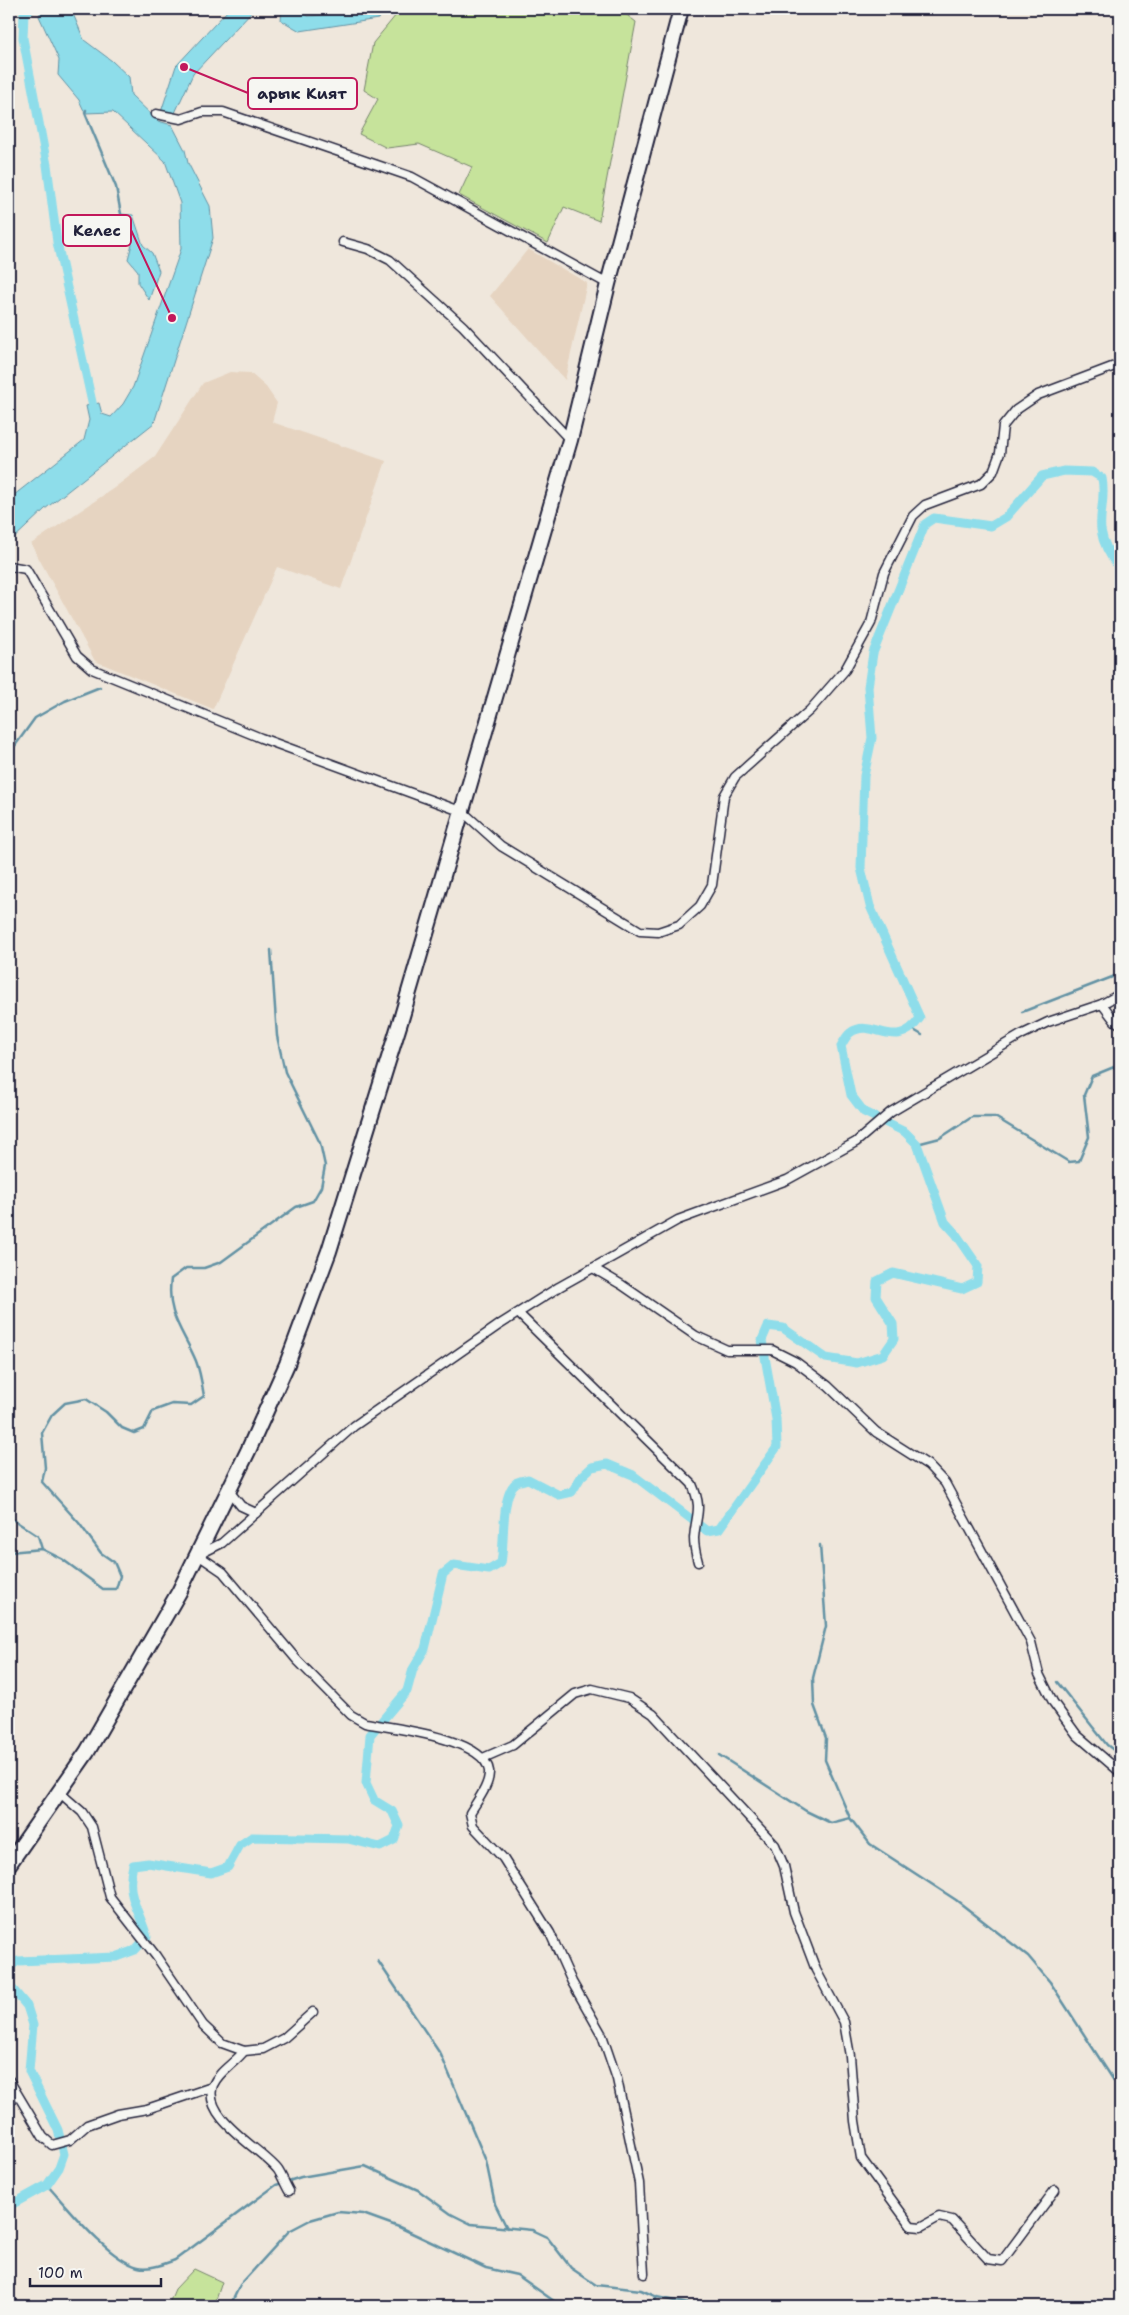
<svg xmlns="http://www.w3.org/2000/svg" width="1129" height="2315" viewBox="0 0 1129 2315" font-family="'Shantell Sans',sans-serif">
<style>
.built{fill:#e6d4c1}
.green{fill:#c6e39b;stroke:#74826b}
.water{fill:#8eddea;stroke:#6392a4}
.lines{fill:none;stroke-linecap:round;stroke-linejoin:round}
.stream{stroke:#6392a4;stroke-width:2.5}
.canal{stroke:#8eddea;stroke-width:9}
.street-casing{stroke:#22223b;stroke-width:11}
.highway-casing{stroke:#22223b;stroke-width:18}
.street{stroke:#f6f6f2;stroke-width:8}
.highway{stroke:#f6f6f2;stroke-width:14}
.leader{fill:none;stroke:#c2185b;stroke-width:2}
.callout-dot{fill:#c2185b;stroke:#f6f6f2;stroke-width:2}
.callout{fill:#f6f6f2;stroke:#c2185b;stroke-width:2}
.callout-label{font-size:16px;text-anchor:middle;font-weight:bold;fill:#22223b}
</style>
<rect width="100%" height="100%" fill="#efe7dc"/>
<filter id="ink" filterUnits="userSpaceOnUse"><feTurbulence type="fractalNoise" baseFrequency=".02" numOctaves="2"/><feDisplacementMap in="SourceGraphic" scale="10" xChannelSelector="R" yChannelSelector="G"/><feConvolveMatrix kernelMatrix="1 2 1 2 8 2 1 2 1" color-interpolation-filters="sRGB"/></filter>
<g filter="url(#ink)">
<g class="built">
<polygon points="528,249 587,283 565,380 490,296"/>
<polygon points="230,372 250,373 266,387 277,403 272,422 386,461 341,589 277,567 213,709 95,661 31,544 114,488 155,457 203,383"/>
</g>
<g class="green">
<polygon points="401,9 619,9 636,22 599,221 564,207 548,243 459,195 472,167 419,144 387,148 359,134 378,99 364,90 373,43"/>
<polygon points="194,2269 222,2282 214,2306 168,2306 175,2289"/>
</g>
<g class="water">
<polygon points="42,9 71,9 84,40 112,61 129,77 131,95 158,121 172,125 185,150 188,163 210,206 213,238 154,423 45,509 9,543 9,499 84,440 89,420 86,406 99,403 102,414 111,417 123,404 133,387 181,249 180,203 165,161 113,112 85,113 79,100 58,75 59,60 39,16"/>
<polygon points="229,9 254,9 193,74 174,115 161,112 176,66"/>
<path d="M287,9H299L308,16C334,15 359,9 385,9L378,19L300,31L281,20L282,10Z"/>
<polygon points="121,214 133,215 143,245 152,253 159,271 149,300 138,283 138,271 128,259 132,244 120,227"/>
</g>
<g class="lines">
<g class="stream">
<polyline points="86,110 85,113 116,187 121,214"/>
<polyline points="9,754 35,718 65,701 100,687"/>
<polyline points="1022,1012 1120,974"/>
<polyline points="912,1029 922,1035"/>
<polyline points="917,1144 940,1138 972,1117 995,1117 1069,1162 1079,1161 1089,1137 1084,1095 1092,1076 1114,1067 1120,1067"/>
<polyline points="9,1517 38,1536 42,1549"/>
<polyline points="820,1545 826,1626 813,1678 814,1705 826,1738 825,1760 850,1818 870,1844 956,1900 1028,1956 1050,1982 1120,2090"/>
<path d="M9,1552L42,1549L62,1559L103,1589H116L120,1576L114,1562L101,1553L79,1523L42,1482L45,1468L42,1433L52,1415L65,1403L86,1399L106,1412L122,1428L134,1433L144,1429L153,1411L172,1404L191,1405L204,1396C202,1384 200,1371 196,1361C183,1330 166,1315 171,1279L186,1268H204L221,1262L296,1207L313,1201L321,1187L325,1166L320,1143L285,1072L277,1036L271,950"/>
<polyline points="1057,1682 1107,1745 1120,1755"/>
<polyline points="719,1755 806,1811 831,1823 850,1818"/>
<polyline points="378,1961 441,2055 486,2161 495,2204 507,2228"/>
<path d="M47,2185C68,2208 108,2259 138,2267C150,2270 164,2264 175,2260L276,2185L301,2177L365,2166L418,2190L451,2214L471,2224L532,2230L547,2237L571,2268L596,2285L641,2290L657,2297L697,2306"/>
<polyline points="230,2306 240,2285 289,2231 310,2220 338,2212 363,2214 399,2227 486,2268 517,2275 561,2306"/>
<polyline points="652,2306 657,2297"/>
</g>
<g class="canal">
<polyline points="31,9 24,13 23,38 47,165 57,242 95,416"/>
<path d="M9,1967L18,1961L116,1957L135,1950L147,1937C139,1908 125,1897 133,1865L148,1863L211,1873L228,1867L240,1845L252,1837L348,1839L380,1847L394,1840L399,1826L392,1811L374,1800L366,1783L370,1735L407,1691L413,1669L425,1649L443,1574L454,1565L489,1570L501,1563C505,1545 500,1493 517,1482C519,1481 525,1480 528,1479L559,1495L572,1492L581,1477L592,1467L607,1464L633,1475L707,1531L719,1529L777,1447L776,1419L762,1340L768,1326L783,1328L826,1358L857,1363L883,1355L894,1339L893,1324L876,1297L877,1281L893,1273L962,1289L977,1282L978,1266L956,1234L945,1222L917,1144L905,1132L864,1112L851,1095L841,1046C843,1043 846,1036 850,1033C873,1016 895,1054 920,1018L870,906L861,868L864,776L872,738L868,687L873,653L925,524L934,518L991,526L1006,517L1042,476L1064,471L1092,472L1102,478C1106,500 1099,511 1101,530C1103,544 1112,559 1120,569"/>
<polyline points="9,1985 27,2006 33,2025 29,2071 58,2130 64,2154 59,2168 47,2185 9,2206"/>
</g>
<g class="street-casing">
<g id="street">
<polyline points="156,114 181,119 202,112 223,112 412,177 608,284"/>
<polyline points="343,242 368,249 390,260 463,326 570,440"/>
<polyline points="9,566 26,569 77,656 92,669 261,738 463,812 501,846 640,931 658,932 679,925 700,906 712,885 724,796 735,777 810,710 845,670 871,623 884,573 913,516 925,505 981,484 993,472 1000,453 1003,426 1016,410 1038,395 1120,364"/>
<polyline points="1102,1004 1115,1021 1120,1024"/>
<polyline points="593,1268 622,1285 696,1336 727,1350 772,1350 796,1362 828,1386 876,1432 928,1465 945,1483 1031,1642 1039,1674 1053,1702 1077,1735 1120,1772"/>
<path d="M518,1313L692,1484C703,1510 696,1513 694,1538C694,1546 696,1555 698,1562"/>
<polyline points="229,1491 241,1506 256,1513"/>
<polyline points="483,1758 513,1745 575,1694 592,1689 629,1698 653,1714 775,1845 784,1866 794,1912 816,1970 844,2022 850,2056 855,2121 861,2158 911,2226 921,2227 939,2217 952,2220 988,2259 1002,2261 1055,2190"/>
<polyline points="59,1792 82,1812 92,1827 110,1897 156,1956 203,2025 222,2043 244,2051 263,2049 284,2038 313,2012"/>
<path d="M244,2051C235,2063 219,2071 213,2085C201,2118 262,2149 278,2170C282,2176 285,2184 289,2191"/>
<polyline points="9,2080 43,2137 52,2145 70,2140 87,2125 118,2114 147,2109 212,2087"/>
<path d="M644,2274L639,2183L617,2079L602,2035L572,1982L550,1933L503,1858L473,1826L470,1813C477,1801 490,1785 489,1771C485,1738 392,1728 365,1723L351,1715L297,1660L223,1572L198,1555L222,1543L354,1426L499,1325L559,1287L678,1220L787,1180L856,1142L891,1112L1021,1035L1048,1022L1102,1004L1120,994"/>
</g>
</g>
<g class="highway-casing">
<polyline id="highway" points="9,1864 87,1752 179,1592 248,1451 287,1364 329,1251 402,1016 570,440 608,284 681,9"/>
</g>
<use href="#street" class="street"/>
<use href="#highway" class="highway"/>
</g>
</g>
<path class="leader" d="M184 67L248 93M172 318L131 230"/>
<g class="callout-dot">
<circle cx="184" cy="67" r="5"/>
<circle cx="172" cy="318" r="5"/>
</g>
<g class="callout">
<rect x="248" y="78" width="109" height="31" rx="5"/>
<rect x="63" y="215" width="68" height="31" rx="5"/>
</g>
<g class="callout-label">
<text x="302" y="99">арык Кият</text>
<text x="97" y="236">Келес</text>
</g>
<rect width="1129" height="2315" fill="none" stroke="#f6f6f2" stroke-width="30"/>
<rect x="15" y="15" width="1099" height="2285" fill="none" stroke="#22223b" stroke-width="2" filter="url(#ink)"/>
<path d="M30 2278v8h131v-8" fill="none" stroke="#22223b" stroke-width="2.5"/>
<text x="38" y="2278" font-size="15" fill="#22223b" stroke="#f6f6f2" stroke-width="4" paint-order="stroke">100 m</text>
</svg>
